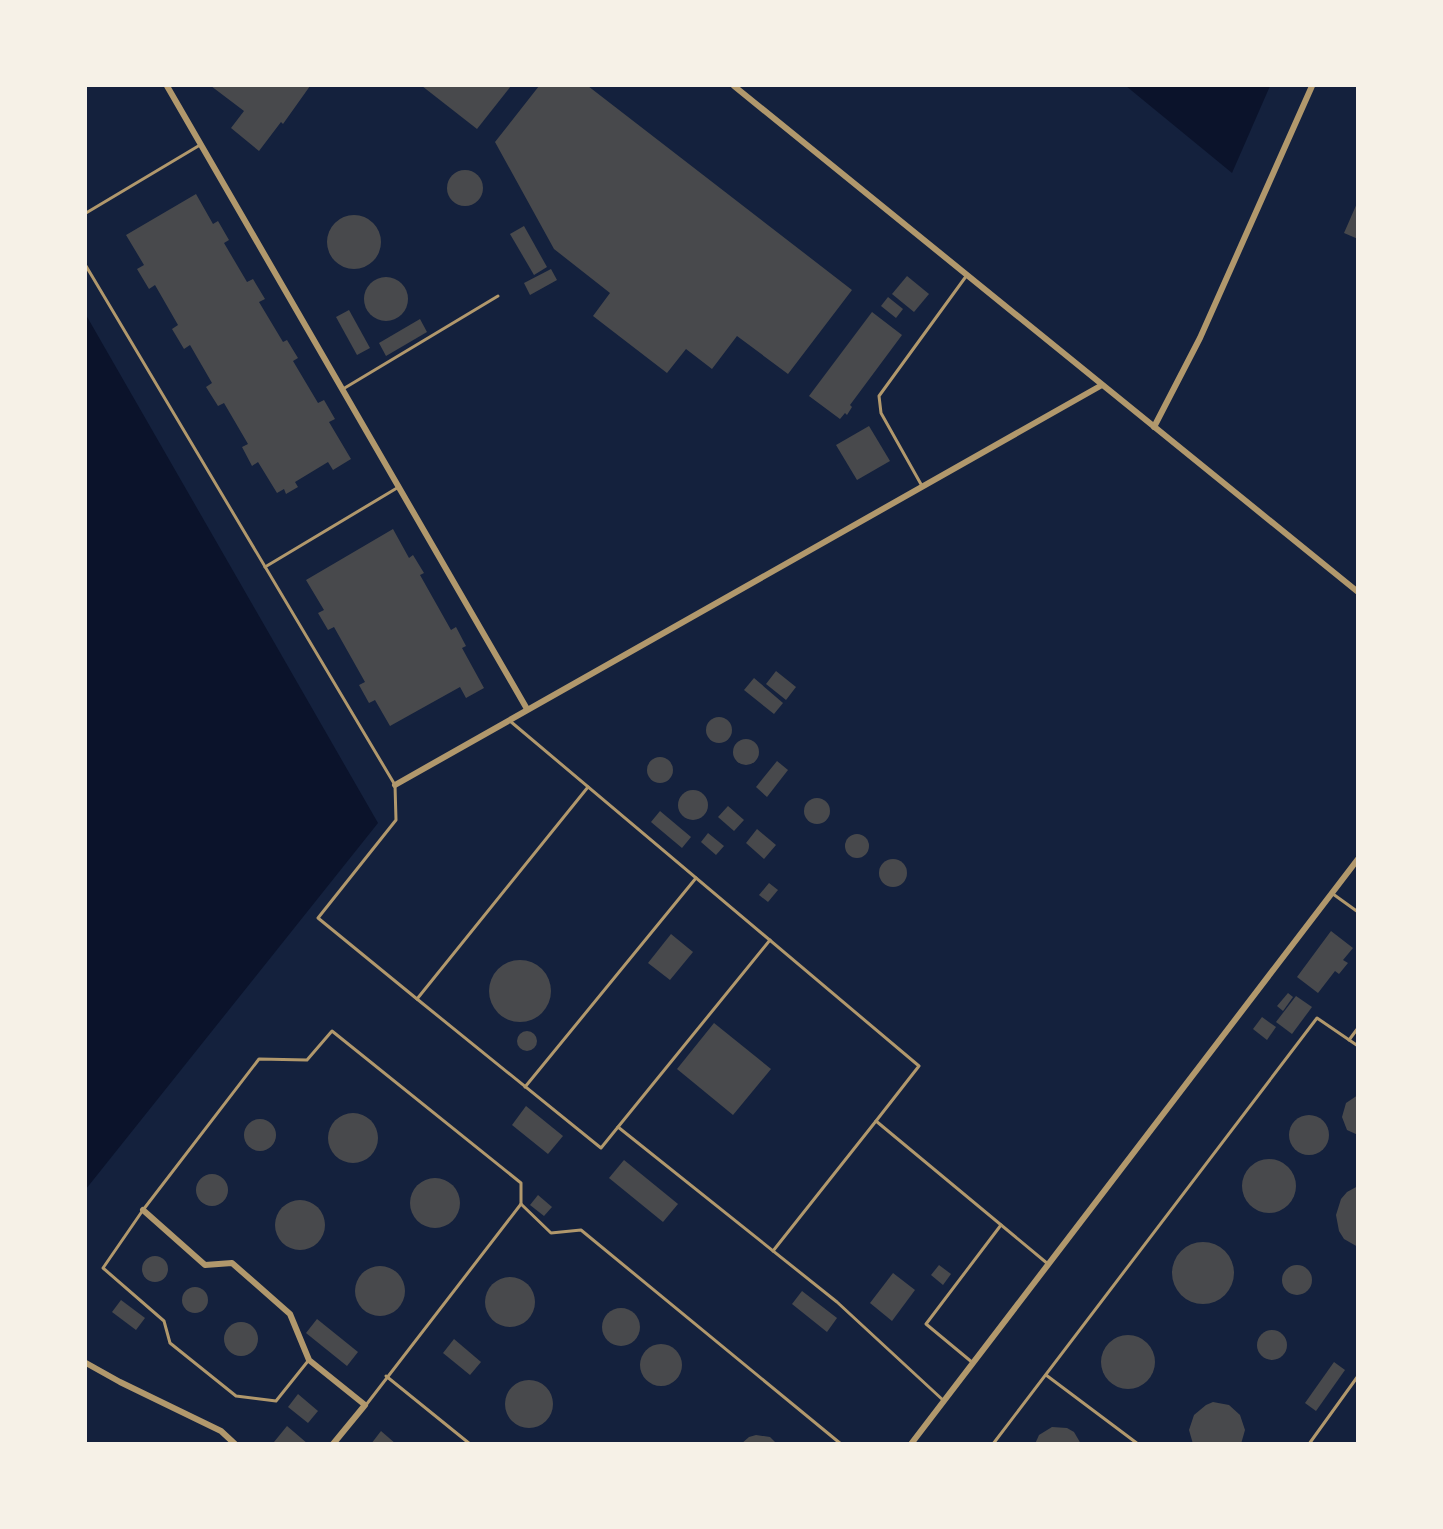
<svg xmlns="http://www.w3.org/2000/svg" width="1443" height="1529" viewBox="0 0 1443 1529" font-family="Figtree,sans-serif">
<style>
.water{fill:#0b132b}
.building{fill:#48494c}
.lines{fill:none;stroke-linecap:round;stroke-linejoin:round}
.service{stroke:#b1986c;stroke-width:3}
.minor{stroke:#b1986c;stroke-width:6}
</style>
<rect width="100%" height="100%" fill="#14213d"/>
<g class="water">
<polygon points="1126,86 1270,86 1232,173"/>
<polygon points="86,315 378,823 86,1189"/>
</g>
<g class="building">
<polygon points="211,86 310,86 283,124 281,122 259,151 231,128 244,111"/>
<polygon points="422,86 511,86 477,129"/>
<polygon points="539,86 588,86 852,290 788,374 737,336 712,369 686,349 667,373 593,316 610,293 554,249 495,142"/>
<circle cx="465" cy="188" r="18"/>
<polygon points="196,194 213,224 218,221 229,240 224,243 247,282 253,279 265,299 259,302 283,342 287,340 298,358 293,361 318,403 324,400 335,419 329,422 351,459 333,470 328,462 295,482 298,487 286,494 284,489 277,493 258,462 252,466 242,447 248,444 224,403 218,406 206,387 212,383 190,345 184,349 172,329 178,325 155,285 149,289 137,269 144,265 126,235"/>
<polygon points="1358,201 1358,239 1344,233"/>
<circle cx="354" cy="242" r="27"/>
<polygon points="524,226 547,267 534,275 510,234"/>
<polygon points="551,269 557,280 530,295 524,283"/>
<polygon points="907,276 929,294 914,312 892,294"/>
<circle cx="386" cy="299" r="22"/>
<polygon points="888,297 903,309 896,318 881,306"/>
<polygon points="349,310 370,348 357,355 336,317"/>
<polygon points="872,312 902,335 850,405 852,407 847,415 845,413 840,419 809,396"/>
<polygon points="420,319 427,332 386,356 379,343"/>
<polygon points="869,426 890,461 857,480 836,445"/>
<polygon points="393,529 409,558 413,555 424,573 420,575 451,630 456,627 466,646 462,648 484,688 466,698 460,687 390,726 375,700 369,703 359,685 365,682 334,627 328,630 318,613 324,610 306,580"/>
<polygon points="776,671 796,687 786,700 766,684"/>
<polygon points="754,678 783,703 774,714 744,690"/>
<circle cx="719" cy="730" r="13"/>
<circle cx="746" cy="752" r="13"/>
<circle cx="660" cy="770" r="13"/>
<polygon points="777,761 788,770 767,797 756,787"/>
<circle cx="693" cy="805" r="15"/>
<circle cx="817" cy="811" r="13"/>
<polygon points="728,806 744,820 734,831 718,817"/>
<polygon points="660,811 691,837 682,848 651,822"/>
<polygon points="757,829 776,845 764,859 746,843"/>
<polygon points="708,833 724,846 716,855 701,842"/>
<circle cx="857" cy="846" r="12"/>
<circle cx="893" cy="873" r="14"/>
<polygon points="769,883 778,890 768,902 759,895"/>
<polygon points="1331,931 1353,948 1343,960 1348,963 1339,974 1335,971 1318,993 1297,977"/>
<polygon points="671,934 693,952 670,980 648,963"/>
<circle cx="520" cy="991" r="31"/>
<polygon points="1288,993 1293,997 1283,1011 1277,1006"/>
<polygon points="1296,996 1312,1007 1292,1034 1276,1022"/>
<polygon points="1262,1017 1276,1027 1267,1040 1253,1029"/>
<polygon points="714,1023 771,1069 733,1115 677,1069"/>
<circle cx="527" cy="1041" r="10"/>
<polygon points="1358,1095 1358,1135 1347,1130 1342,1117 1346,1103"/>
<polygon points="526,1106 563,1136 548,1154 512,1125"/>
<circle cx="353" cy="1138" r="25"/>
<circle cx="1309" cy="1135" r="20"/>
<circle cx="260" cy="1135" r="16"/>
<circle cx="1269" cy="1186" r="27"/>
<polygon points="624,1160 678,1204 663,1222 609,1178"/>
<circle cx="212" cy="1190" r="16"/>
<circle cx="435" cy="1203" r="25"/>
<polygon points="1358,1186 1358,1247 1344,1239 1339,1231 1336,1215 1341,1199 1347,1192"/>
<polygon points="538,1195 552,1207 544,1216 530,1205"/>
<circle cx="300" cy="1225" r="25"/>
<circle cx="1203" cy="1273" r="31"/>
<circle cx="155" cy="1269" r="13"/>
<polygon points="939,1265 951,1274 943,1285 931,1275"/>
<circle cx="1297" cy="1280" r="15"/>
<circle cx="380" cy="1291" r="25"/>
<polygon points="893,1273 915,1290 892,1321 870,1303"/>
<circle cx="510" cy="1302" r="25"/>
<circle cx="195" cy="1300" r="13"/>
<polygon points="802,1291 837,1318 827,1332 792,1304"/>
<polygon points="121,1300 145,1318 136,1330 112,1312"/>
<circle cx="621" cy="1327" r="19"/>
<polygon points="317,1319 358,1352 347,1366 306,1333"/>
<circle cx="241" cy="1339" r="17"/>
<circle cx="1272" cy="1345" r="15"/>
<circle cx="1128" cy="1362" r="27"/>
<polygon points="454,1339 481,1362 470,1375 443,1353"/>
<circle cx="661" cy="1365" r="21"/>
<polygon points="1334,1362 1345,1370 1316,1411 1305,1403"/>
<circle cx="529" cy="1404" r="24"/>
<polygon points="298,1394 318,1411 308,1423 288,1407"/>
<polygon points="1213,1402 1229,1405 1240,1415 1245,1430 1241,1444 1193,1444 1189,1430 1194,1415 1206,1405"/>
<polygon points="287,1426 308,1444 276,1444 274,1442"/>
<polygon points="1052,1427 1067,1428 1074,1432 1081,1444 1035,1444 1039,1435"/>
<polygon points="381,1431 396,1444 371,1444"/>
<polygon points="756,1435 770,1437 777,1444 741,1444 749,1437"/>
</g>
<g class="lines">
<g class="service">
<polyline points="86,213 200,145"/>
<polyline points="86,266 395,785 396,820 318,918 417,999"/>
<polyline points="343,389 498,296"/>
<polyline points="922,486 881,413 879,396 967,275"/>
<polyline points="265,567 397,488"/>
<polyline points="510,721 919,1066 876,1121 1048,1264"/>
<polyline points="588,787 417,999 601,1148 618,1127"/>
<polyline points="1333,894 1358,912"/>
<polyline points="770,940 618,1127 837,1302 944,1401"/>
<polyline points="1349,1040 1358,1028"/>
<polyline points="525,1087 696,878"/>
<polyline points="773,1251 876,1121"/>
<polyline points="308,1361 276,1401 236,1396 170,1343 164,1321 103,1268 143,1210 259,1059 307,1060 332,1031 521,1183 521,1204 551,1233 581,1230 841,1444"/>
<polyline points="973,1363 926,1324 1001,1225"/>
<polyline points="1046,1375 1138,1444"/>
<polyline points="386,1376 470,1444"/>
<polyline points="366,1405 521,1204"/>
<polyline points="993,1444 1317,1018 1358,1046"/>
<polyline points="1309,1444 1358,1376"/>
</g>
<g class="minor">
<polyline points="167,86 527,709"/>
<polyline points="734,86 1358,592"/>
<polyline points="1154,427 1200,338 1312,86"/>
<polyline points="395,785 1102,385"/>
<polyline points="143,1210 205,1265 232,1263 290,1314 309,1360 365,1405 333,1444"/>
<polyline points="86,1363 120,1382 221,1431 235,1444"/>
<polyline points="911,1444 1358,859"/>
</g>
</g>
<rect width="1443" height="1529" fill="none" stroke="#f6f1e7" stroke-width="174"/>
</svg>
